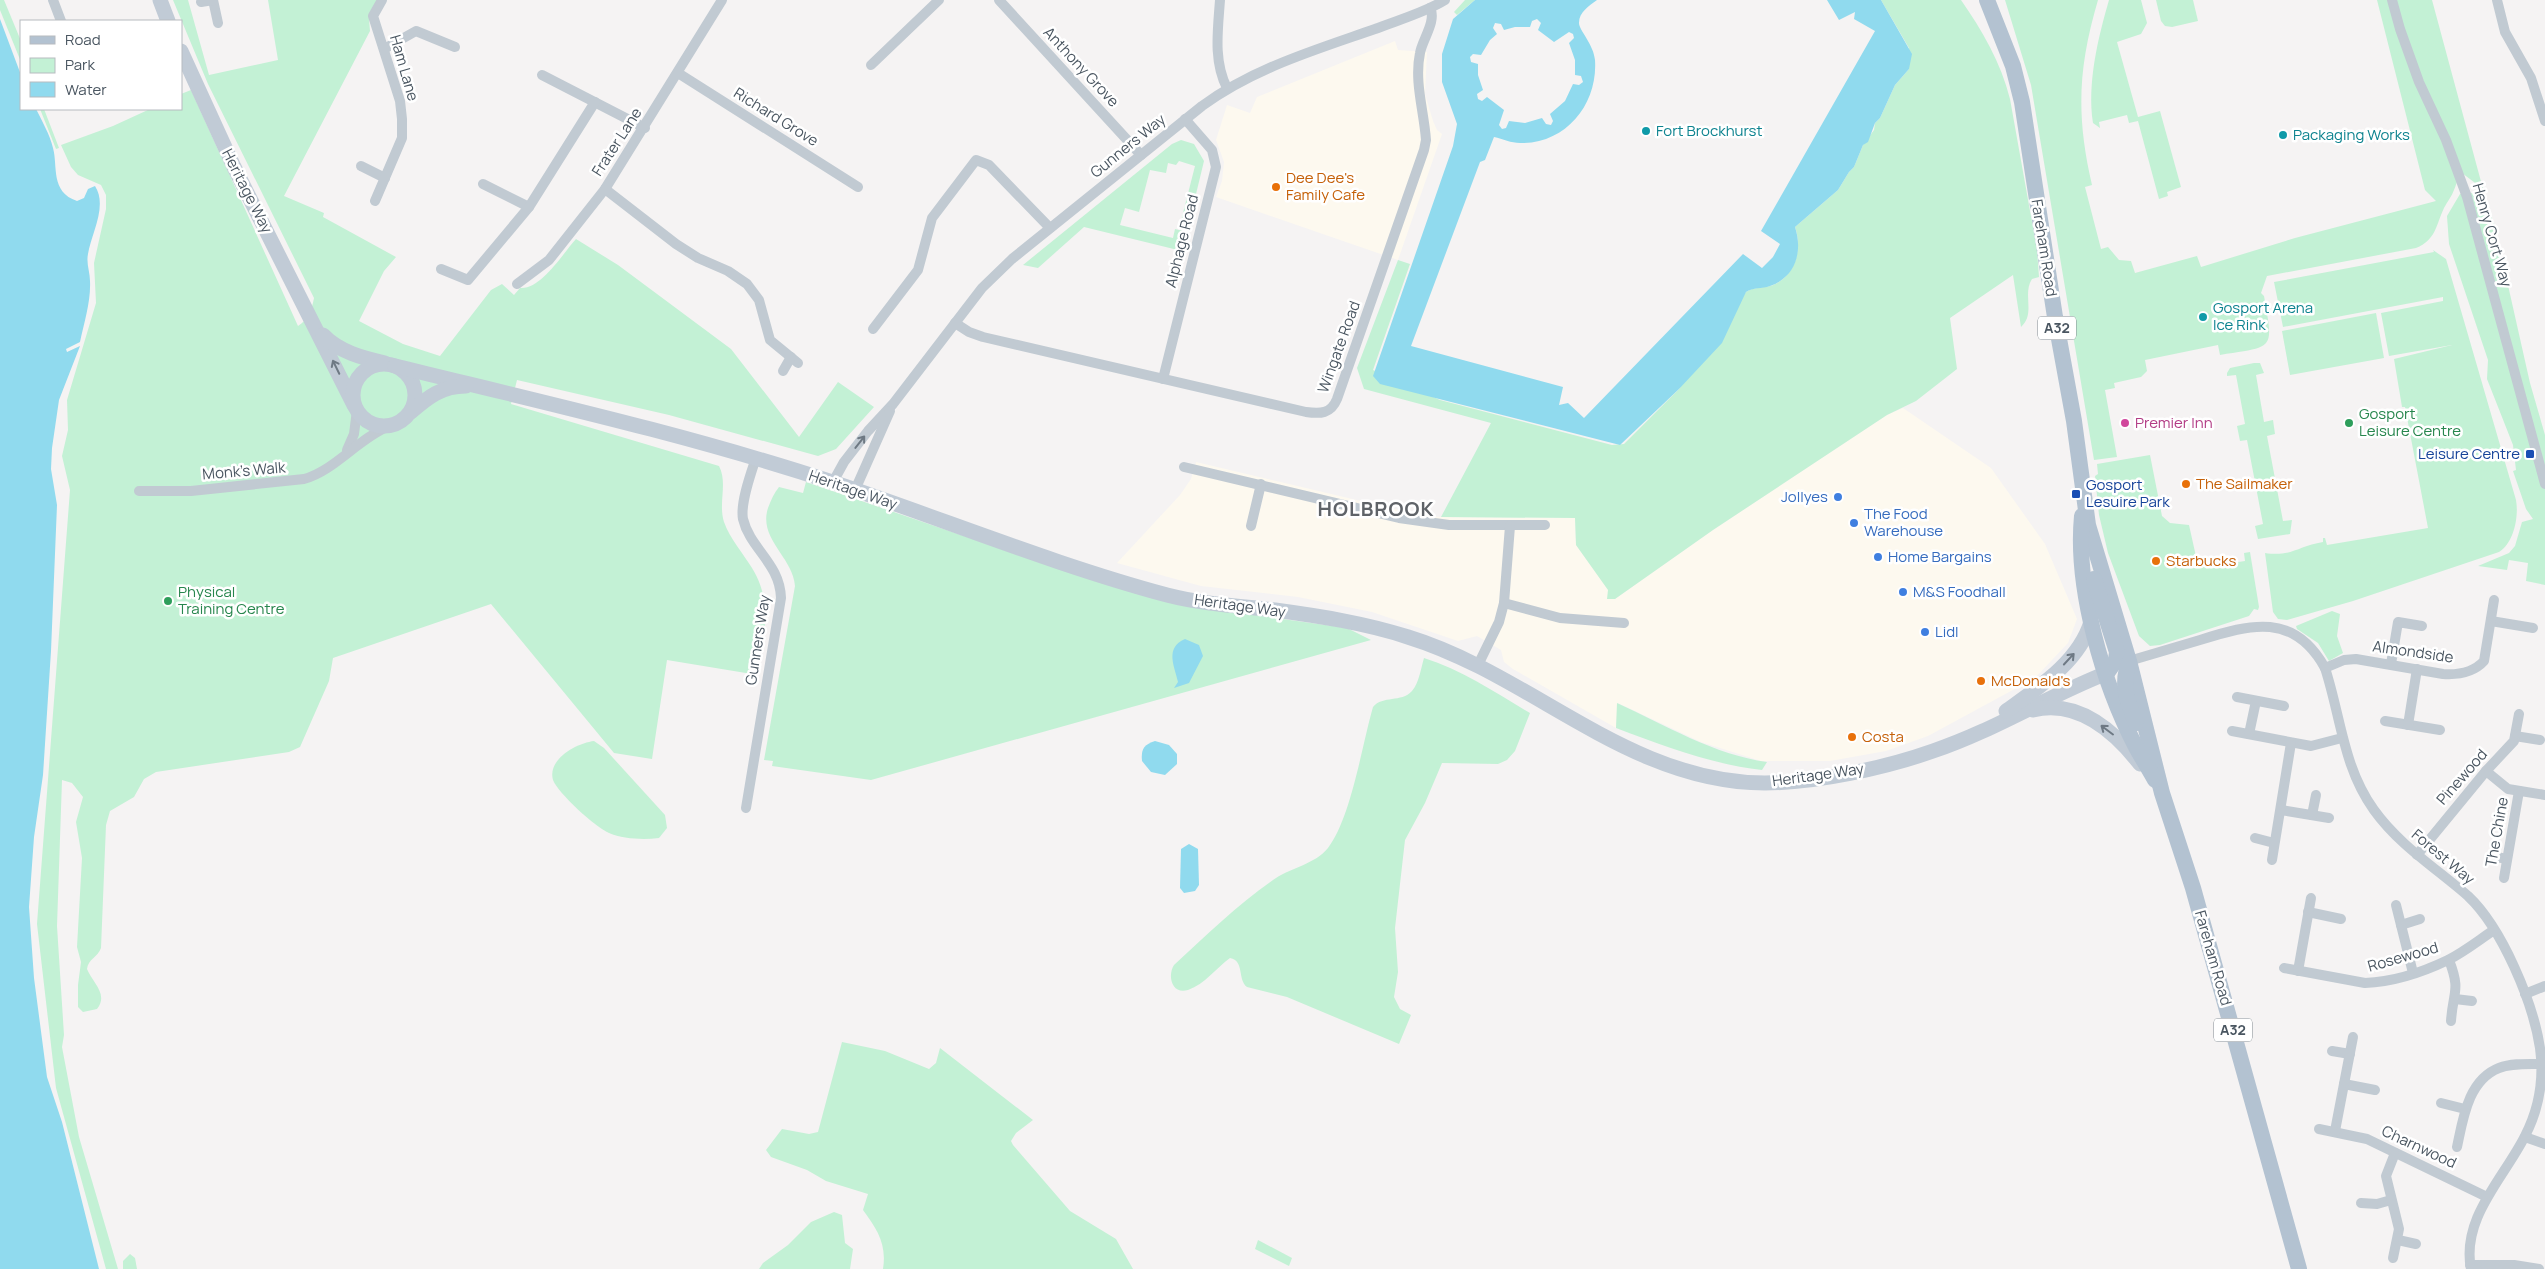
<svg xmlns="http://www.w3.org/2000/svg" width="2545" height="1269" viewBox="0 0 2545 1269" font-family="Manrope,sans-serif">
<style>
.commercial{fill:#fdf9ef}
.green{fill:#c3f1d5}
.water{fill:#90daee;fill-rule:evenodd}
.lines{fill:none;stroke-linecap:round;stroke-linejoin:round}
.street{stroke:#c1cad2;stroke-width:10}
.secondary{stroke:#c1cbd6;stroke-width:15}
.primary{stroke:#b3c2d1;stroke-width:16}
.oneway{stroke:#6e7984}
.oneway2{stroke:#6e7983}
.culture-dot{fill:#0f9aa8;stroke:#fff;stroke-width:2}
.food-dot{fill:#e8710a;stroke:#fff;stroke-width:2}
.hotel-dot{fill:#d1479c;stroke:#fff;stroke-width:2}
.leisure-dot{fill:#2e9e5b;stroke:#fff;stroke-width:2}
.transit-dot{fill:#1a4fb4;stroke:#fff;stroke-width:2}
.shop-dot{fill:#3f7fe0;stroke:#fff;stroke-width:2}
.labels{text-anchor:middle;stroke-width:5;stroke-linejoin:round;paint-order:stroke}
.shield{fill:#fff;stroke:#808990;stroke-width:1}
.shield-label{font-size:14px;font-weight:bold;fill:#4a5661}
.street-label{font-size:15px;fill:#4a5661;stroke:#fff}
.culture-label{font-size:15px;fill:#0d838f;stroke:#fff;text-anchor:start}
.food-label{font-size:15px;fill:#c56008;stroke:#fff;text-anchor:start}
.leisure-label{font-size:15px;fill:#27864d;stroke:#fff;text-anchor:start}
.hotel-label{font-size:15px;fill:#b23c85;stroke:#fff;text-anchor:start}
.transit-label{font-size:15px;fill:#164399;stroke:#fff;text-anchor:end}
.shop-label{font-size:15px;fill:#366cbe;stroke:#fff;text-anchor:start}
.district-label{font-size:20px;font-weight:bold;letter-spacing:1px;fill:#5f6368;stroke:#fff}
</style>
<rect width="100%" height="100%" fill="#f5f3f3"/>
<g class="commercial">
<polygon points="1395,41 1398,50 1427,52 1425,94 1433,121 1437,130 1442,134 1398,260 1216,197 1222,181 1224,162 1216,140 1227,105 1250,113 1257,97"/>
<polygon points="1903,408 1991,468 2045,544 2077,619 2068,643 2035,678 1928,736 1886,751 1830,761 1761,761 1701,742 1618,703 1616,728 1513,669 1504,662 1501,650 1477,636 1458,641 1372,612 1298,597 1201,586 1117,563 1180,495 1191,479 1196,462 1420,515 1441,517 1575,518 1576,545 1615,599 1713,530 1887,415"/>
</g>
<g class="green">
<polygon points="0,0 4,0 21,41 21,62 0,10"/>
<path d="M173,0H188L209,75L278,60L268,0H379L369,19L370,31L284,196L324,213L323,217L396,257L384,271L359,321L403,344L440,356L491,290L502,284L514,295L520,288C541,290 563,253 576,239L618,265L731,349L799,437L838,382L874,407L836,449L818,456L669,415L517,380L511,404L719,466C728,483 718,503 724,522C730,539 743,553 752,568C774,604 763,635 758,675L667,660L652,759L614,753L491,604L333,658L329,681L300,747L289,752L156,772L144,779L134,797L110,811L106,825L101,948C98,957 88,959 87,969C92,982 109,994 97,1009L83,1012L78,1007V985L81,962L77,947L82,858L76,822L83,797L72,783L62,780L57,926L64,1035L62,1047L79,1137L118,1269H106L56,1088L37,924L70,490L62,456L68,430L67,400L96,303L94,263L106,209V195L101,185L78,175L71,167L61,145L113,126L150,109H181V94L191,90L298,326C308,320 312,309 314,298L208,84Z"/>
<polygon points="1465,0 1475,0 1457,15 1454,12"/>
<path d="M1881,0H1961C1982,30 2001,63 2010,99L2037,250L2039,277L2032,279C2022,294 2036,314 2021,327L2013,275L1950,318L1957,369L1916,401L1887,415L1713,530L1615,599H1607L1608,590L1576,545L1575,518L1441,517L1491,423L1364,389L1357,368L1398,260L1410,264L1373,370L1440,400L1612,445L1624,444L1679,389L1746,292C1753,287 1762,288 1770,286C1795,278 1803,249 1795,227L1838,190L1849,172L1854,167L1863,145L1874,130L1875,123L1880,118L1895,85L1909,69V48Z"/>
<path d="M2005,0H2098C2078,68 2076,116 2092,185L2085,187L2101,249L2108,247L2119,260L2131,261L2135,273L2197,256L2201,267L2295,238L2436,201L2425,190L2377,0H2432L2483,189L2462,173C2457,179 2457,183 2454,190C2452,196 2447,202 2444,208C2436,225 2436,240 2416,248L2267,276L2261,293L2264,296C2274,352 2274,346 2220,355L2218,345L2145,360L2147,371L2141,377L2114,383L2115,388L2105,390L2117,457L2094,460L2031,85Z"/>
<path d="M2109,0H2141L2147,23L2141,34L2117,42L2138,117L2160,111L2181,187L2167,192L2168,196L2159,199L2138,121L2129,123L2127,115L2099,122L2100,128L2093,123C2087,83 2098,38 2109,0Z"/>
<polygon points="2156,0 2193,0 2198,21 2172,27 2165,26 2161,21"/>
<polygon points="40,109 44,109 59,148 56,149"/>
<polygon points="1181,140 1194,144 1204,161 1189,223 1181,221 1195,166 1179,161 1176,165 1168,163 1166,173 1150,170 1139,212 1125,208 1120,225 1173,238 1175,229 1187,232 1182,251 1084,227 1038,268 1023,265 1172,144"/>
<path d="M2468,192C2483,195 2489,211 2494,223L2530,383L2545,435V585L2526,581L2528,563L2509,560L2507,570L2478,566L2509,553L2515,546L2522,522L2533,519L2526,509L2513,471L2516,470L2513,445L2487,379L2488,360L2449,244L2447,216L2460,194Z"/>
<path d="M2433,250L2446,259L2516,500C2519,516 2514,543 2499,552L2353,601L2287,620L2278,619L2273,612L2265,553C2292,557 2298,546 2323,542V538H2325L2327,545L2428,528L2405,407H2402L2394,359L2452,345L2389,356L2381,313L2443,301V297L2283,327L2274,282L2434,252Z"/>
<polygon points="2376,313 2384,358 2290,375 2282,331"/>
<polygon points="2254,363 2260,363 2264,373 2256,375 2264,422 2273,420 2275,434 2267,436 2283,521 2292,520 2290,534 2258,539 2255,526 2263,524 2247,440 2240,441 2237,426 2245,424 2236,375 2227,376 2227,373 2230,368"/>
<polygon points="2150,455 2162,516 2170,523 2189,525 2197,561 2205,560 2206,567 2245,561 2244,553 2250,552 2259,607 2258,610 2254,609 2249,616 2160,645 2150,646 2139,636 2108,553 2099,515 2095,476 2098,474 2097,464"/>
<path d="M806,482L1002,549L1176,604L1347,628L1371,640L871,780L772,766L773,761L764,760L795,586C793,557 758,539 768,508C771,500 774,493 779,487L803,493Z"/>
<polygon points="2332,611 2340,614 2337,636 2343,653 2329,661 2318,643 2297,629 2296,626"/>
<path d="M1424,658C1462,670 1496,693 1530,713L1515,751L1507,760L1498,764L1442,763L1425,803L1405,840L1395,928L1398,972L1394,997L1400,1009L1411,1015L1399,1044L1287,997L1247,987C1237,979 1245,961 1230,958C1216,968 1205,984 1188,990C1172,995 1167,976 1174,965C1207,935 1239,903 1276,878C1293,867 1315,864 1328,848C1351,818 1362,745 1373,707C1383,695 1401,703 1412,691C1419,683 1421,668 1424,658Z"/>
<path d="M1617,703C1665,725 1715,755 1767,762L1762,770C1710,764 1664,746 1616,728Z"/>
<path d="M594,741L604,748L665,815L667,828L659,838C643,840 623,839 609,833C595,827 558,793 553,780C547,759 577,743 594,741Z"/>
<path d="M842,1042L885,1051L929,1069L936,1063L940,1048L1033,1120L1016,1133L1011,1141L1013,1145L1070,1211L1116,1239L1133,1269H883C887,1244 877,1229 863,1210L868,1194L826,1181L807,1170L771,1157L766,1150L782,1129L809,1134L818,1132Z"/>
<polygon points="834,1212 842,1215 845,1243 853,1249 850,1269 759,1269 763,1263 788,1245 811,1222"/>
<polygon points="1258,1240 1292,1258 1289,1266 1255,1249"/>
<polygon points="130,1254 135,1258 137,1269 123,1269 123,1261"/>
</g>
<g class="water">
<path d="M1475,0H1597C1589,6 1579,12 1579,23C1579,30 1594,45 1595,60C1598,104 1566,144 1520,143C1511,143 1503,139 1494,137L1485,160L1480,162L1411,346L1563,387L1559,405L1568,403L1584,418L1743,254L1762,268L1773,257L1780,244L1761,231L1875,31L1854,19L1855,12L1839,20L1827,0H1881L1912,54L1909,69L1895,85L1880,118L1875,123L1868,142L1863,145L1854,167L1849,172L1838,190L1795,227C1803,251 1796,277 1770,286C1762,289 1753,287 1746,292L1722,343L1679,389L1620,445L1380,384L1373,376L1453,146L1457,124L1442,82V54L1453,19ZM1537,19L1541,23L1538,30L1554,42L1569,32L1573,34L1574,38L1569,43L1575,60V75L1581,76L1583,82L1579,85L1573,84L1565,101L1550,114L1553,121L1551,125L1546,124L1542,118L1525,123L1509,121L1506,128L1502,129L1499,125L1504,110L1487,97L1482,101L1478,99L1477,94L1483,90L1478,75V64L1471,62L1470,57L1473,54L1481,55L1490,40L1497,34L1493,28L1495,23L1501,24L1504,30L1515,27H1530L1532,21Z"/>
<path d="M0,19L21,75V109H36C42,121 50,135 53,148C58,166 50,192 77,201L84,198L88,189L95,186C108,206 91,234 88,254C86,263 90,272 90,281C91,301 84,323 80,342L66,349L67,352L80,346L59,400L52,448L51,469L57,505L51,651L43,775L34,837L29,907L34,978L47,1077L62,1122L99,1269H0Z"/>
<path d="M1185,639L1199,645L1203,656L1189,683L1174,688L1178,682C1175,667 1164,648 1185,639Z"/>
<path d="M1155,741L1169,745L1177,754V764L1165,775L1151,772L1142,761C1141,750 1143,745 1155,741Z"/>
<polygon points="1189,844 1198,849 1199,885 1195,891 1184,893 1180,888 1181,849"/>
</g>
<g class="lines">
<g class="street">
<polyline points="53,0 61,21"/>
<polyline points="213,0 218,23"/>
<polyline points="999,0 1141,155"/>
<path d="M1220,0C1218,29 1213,61 1227,88"/>
<polyline points="2392,0 2400,29 2419,82 2446,140 2467,197 2545,484"/>
<polyline points="2497,0 2505,32 2531,78 2545,121"/>
<polyline points="201,2 213,0"/>
<polyline points="384,49 416,31 455,47"/>
<polyline points="871,65 939,0"/>
<polyline points="678,73 858,187"/>
<polyline points="542,75 645,128"/>
<polyline points="361,166 385,178"/>
<polyline points="483,184 529,207"/>
<polyline points="605,189 676,244 698,258 728,271 747,284 759,300 770,340 798,363"/>
<polyline points="375,201 402,138 402,119 400,101 373,16 382,0"/>
<polyline points="441,269 468,280 529,207 595,102"/>
<polyline points="517,284 549,260 605,189 722,0"/>
<path d="M955,323L969,332L983,337L1306,412C1320,414 1331,414 1337,399L1424,150L1426,140C1424,111 1414,82 1420,53C1422,40 1437,21 1430,8"/>
<polyline points="873,329 918,270 932,218 976,160 989,165 1050,228"/>
<polyline points="783,371 791,357"/>
<polyline points="1163,379 1216,167 1212,150 1185,119"/>
<polyline points="347,450 354,434 357,410"/>
<polyline points="1184,467 1399,518 1449,525 1545,525"/>
<path d="M833,482L844,462L868,431L893,404L982,288L1012,259L1202,106C1254,68 1315,50 1375,29C1398,20 1424,13 1445,0"/>
<polyline points="855,490 890,411"/>
<path d="M139,491H191L304,479C334,471 358,439 389,426"/>
<polyline points="1251,526 1261,484"/>
<polyline points="1504,603 1560,618 1624,623"/>
<polyline points="2491,621 2533,628"/>
<path d="M2129,661C2153,654 2177,647 2200,640C2251,624 2294,612 2325,668C2341,717 2343,767 2374,810C2399,845 2436,868 2468,896C2502,928 2533,1002 2540,1048C2544,1078 2539,1109 2525,1136C2504,1178 2461,1218 2471,1269"/>
<polyline points="2391,664 2398,622 2422,626"/>
<polyline points="1478,665 1499,622 1504,603 1510,526"/>
<path d="M2325,668L2344,660L2356,659L2443,674C2458,675 2474,672 2484,661L2494,600"/>
<polyline points="2237,697 2284,706"/>
<polyline points="2385,721 2440,730"/>
<polyline points="2408,725 2417,669"/>
<polyline points="2232,731 2311,746 2342,738"/>
<polyline points="2249,734 2256,701"/>
<polyline points="2515,736 2540,740"/>
<polyline points="2486,771 2508,789 2545,795"/>
<path d="M746,808L781,598C780,563 750,549 743,519C740,503 751,473 756,458"/>
<polyline points="2281,810 2329,818"/>
<polyline points="2312,815 2316,795"/>
<polyline points="2255,838 2274,843"/>
<polyline points="2417,855 2486,771 2514,741 2519,714"/>
<polyline points="2491,856 2507,859"/>
<polyline points="2272,860 2291,743"/>
<polyline points="2504,878 2519,791"/>
<polyline points="2396,905 2413,973"/>
<polyline points="2308,912 2341,919"/>
<polyline points="2401,925 2420,919"/>
<path d="M2449,960C2461,991 2453,991 2451,1021"/>
<path d="M2284,968L2365,983C2392,982 2423,972 2448,960C2464,952 2479,940 2494,930"/>
<polyline points="2298,971 2311,898"/>
<polyline points="2525,994 2545,986"/>
<polyline points="2455,999 2472,1001"/>
<polyline points="2332,1051 2350,1054"/>
<polyline points="2344,1084 2375,1090"/>
<polyline points="2441,1103 2465,1109"/>
<polyline points="2319,1129 2367,1139 2487,1197"/>
<polyline points="2335,1131 2353,1037"/>
<polyline points="2525,1137 2545,1144"/>
<path d="M2457,1147C2463,1119 2468,1080 2499,1068C2512,1063 2527,1064 2541,1064"/>
<polyline points="2361,1203 2377,1204 2391,1200"/>
<polyline points="2398,1240 2416,1244"/>
<polyline points="2393,1258 2399,1229 2386,1176 2395,1153"/>
<polyline points="2470,1265 2514,1265 2539,1269"/>
</g>
<g class="secondary">
<polyline points="160,0 168,21"/>
<polyline points="181,51 234,167 354,405"/>
<path d="M323,335C339,352 363,358 385,363"/>
<circle cx="384" cy="395" r="31"/>
<path d="M395,366C542,402 689,435 832,482C943,519 1055,565 1167,595C1202,604 1239,606 1275,610C1319,616 1365,623 1408,637C1532,675 1629,783 1765,783C1815,783 1885,768 1933,751C1993,731 2048,696 2107,673"/>
<path d="M411,412C428,397 442,386 466,386"/>
<path d="M2033,710C2078,699 2115,732 2140,764"/>
<path d="M2006,711C2038,688 2079,662 2091,622"/>
</g>
<g class="primary">
<polyline points="1987,0 2013,66 2022,102 2055,317 2074,421 2088,525 2129,661 2162,793 2193,888 2299,1269"/>
<path d="M2082,516C2075,588 2103,684 2136,747C2142,758 2149,769 2155,780"/>
<polyline points="2094,579 2117,652 2116,660 2107,673"/>
<path d="M2129,663C2120,685 2128,702 2136,723"/>
</g>
</g>
<defs><path id="oneway-shaft" d="M-6 0H5M1.5-3L5.5 0L1.5 3" fill="none" stroke-width="1.6" stroke-linecap="round" stroke-linejoin="round" transform="scale(1.25)"/></defs>
<g class="oneway">
<use href="#oneway-shaft" transform="translate(336 367) rotate(-116)"/>
<use href="#oneway-shaft" transform="translate(2069 659) rotate(-47)"/>
<use href="#oneway-shaft" transform="translate(2107 730) rotate(-143)"/>
</g>
<use class="oneway2" href="#oneway-shaft" transform="translate(860 442) rotate(-52)"/>
<g class="culture-dot">
<circle cx="1646" cy="131" r="5"/>
<circle cx="2283" cy="135" r="5"/>
<circle cx="2203" cy="317" r="5"/>
</g>
<g class="food-dot">
<circle cx="1276" cy="187" r="5"/>
<circle cx="2186" cy="484" r="5"/>
<circle cx="2156" cy="561" r="5"/>
<circle cx="1981" cy="681" r="5"/>
<circle cx="1852" cy="737" r="5"/>
</g>
<circle class="hotel-dot" cx="2125" cy="423" r="5"/>
<g class="leisure-dot">
<circle cx="2349" cy="423" r="5"/>
<circle cx="168" cy="601" r="5"/>
</g>
<g class="transit-dot">
<rect x="2525" y="449" width="10" height="10" rx="2.5"/>
<rect x="2071" y="489" width="10" height="10" rx="2.5"/>
</g>
<g class="shop-dot">
<circle cx="1838" cy="497" r="5"/>
<circle cx="1854" cy="523" r="5"/>
<circle cx="1878" cy="557" r="5"/>
<circle cx="1903" cy="592" r="5"/>
<circle cx="1925" cy="632" r="5"/>
</g>
<g class="labels">
<g class="shield">
<rect x="2038" y="316.5" width="38" height="23" rx="4"/>
<rect x="2214" y="1018.5" width="38" height="23" rx="4"/>
</g>
<g class="shield-label">
<text x="2057" y="333">A32</text>
<text x="2233" y="1035">A32</text>
</g>
<g class="street-label">
<text transform="translate(1081 67) rotate(47)" y="5">Anthony Grove</text>
<text transform="translate(404 68) rotate(74)" y="5">Ham Lane</text>
<text transform="translate(776 117) rotate(32)" y="5">Richard Grove</text>
<text transform="translate(617 142) rotate(-57)" y="5">Frater Lane</text>
<text transform="translate(1128 146) rotate(-39)" y="5">Gunners Way</text>
<text transform="translate(247 191) rotate(63)" y="5">Heritage Way</text>
<text transform="translate(2492 235) rotate(74)" y="5">Henry Cort Way</text>
<text transform="translate(1182 241) rotate(-76)" y="5">Alphage Road</text>
<text transform="translate(2044 248) rotate(81)" y="5">Fareham Road</text>
<text transform="translate(1339 347) rotate(-70)" y="5">Wingate Road</text>
<text transform="translate(244 471) rotate(-5)" y="5">Monk's Walk</text>
<text transform="translate(853 490) rotate(19)" y="5">Heritage Way</text>
<text transform="translate(1240 606) rotate(8)" y="5">Heritage Way</text>
<text transform="translate(758 640) rotate(-81)" y="5">Gunners Way</text>
<text transform="translate(2413 652) rotate(8)" y="5">Almondside</text>
<text transform="translate(1818 775) rotate(-8)" y="5">Heritage Way</text>
<text transform="translate(2462 777) rotate(-49)" y="5">Pinewood</text>
<text transform="translate(2497 832) rotate(-80)" y="5">The Chine</text>
<text transform="translate(2443 857) rotate(40)" y="5">Forest Way</text>
<text transform="translate(2403 957) rotate(-16)" y="5">Rosewood</text>
<text transform="translate(2213 958) rotate(74)" y="5">Fareham Road</text>
<text transform="translate(2419 1147) rotate(25)" y="5">Charnwood</text>
</g>
<g class="culture-label">
<text x="1656" y="136">Fort Brockhurst</text>
<text x="2293" y="140">Packaging Works</text>
<text x="2213" y="313">Gosport Arena<tspan x="2213" dy="17">Ice Rink</tspan></text>
</g>
<g class="food-label">
<text x="1286" y="183">Dee Dee's<tspan x="1286" dy="17">Family Cafe</tspan></text>
<text x="2196" y="489">The Sailmaker</text>
<text x="2166" y="566">Starbucks</text>
<text x="1991" y="686">McDonald's</text>
<text x="1862" y="742">Costa</text>
</g>
<g class="leisure-label">
<text x="2359" y="419">Gosport<tspan x="2359" dy="17">Leisure Centre</tspan></text>
<text x="178" y="597">Physical<tspan x="178" dy="17">Training Centre</tspan></text>
</g>
<g class="hotel-label">
<text x="2135" y="428">Premier Inn</text>
</g>
<g class="transit-label">
<text x="2520" y="459">Leisure Centre</text>
<text x="2086" y="490" text-anchor="start">Gosport<tspan x="2086" dy="17">Lesuire Park</tspan></text>
</g>
<g class="shop-label">
<text x="1828" y="502" text-anchor="end">Jollyes</text>
<text x="1864" y="519">The Food<tspan x="1864" dy="17">Warehouse</tspan></text>
<text x="1888" y="562">Home Bargains</text>
<text x="1913" y="597">M&amp;S Foodhall</text>
<text x="1935" y="637">Lidl</text>
</g>
<g class="district-label">
<text x="1376" y="516">HOLBROOK</text>
</g>
</g>
<rect x="20" y="20" width="162" height="90" fill="#ffffff" stroke="#b7bbc0"/>
<rect x="30" y="36" width="25" height="8" fill="#b3c2d1" stroke="#b7bbc0"/>
<text x="65" y="45" font-size="15" fill="#4a5661">Road</text>
<rect x="30" y="58" width="25" height="15" fill="#c3f1d5" stroke="#b7bbc0"/>
<text x="65" y="70" font-size="15" fill="#4a5661">Park</text>
<rect x="30" y="82" width="25" height="15" fill="#90daee" stroke="#b7bbc0"/>
<text x="65" y="95" font-size="15" fill="#4a5661">Water</text>
</svg>
